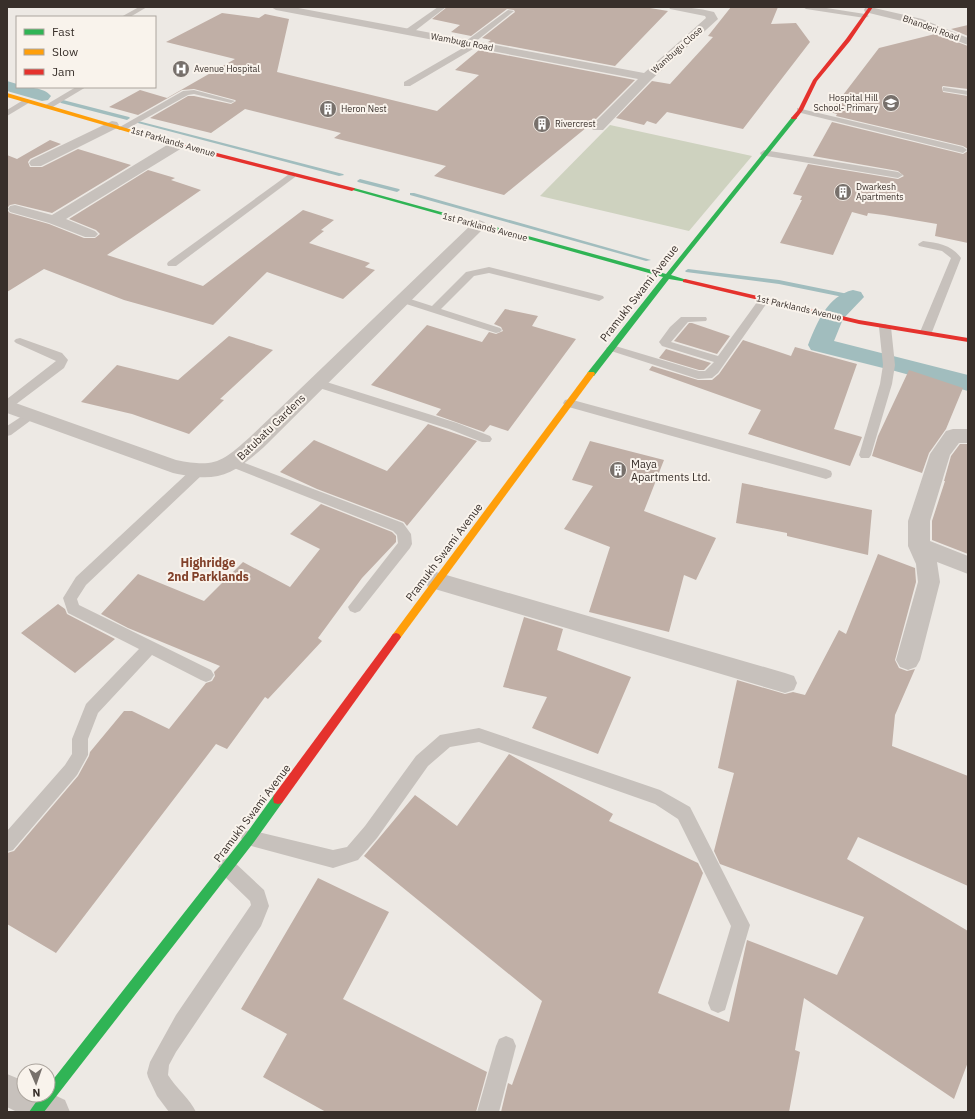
<svg xmlns="http://www.w3.org/2000/svg" width="975" height="1119" viewBox="0 0 975 1119" font-family="'IBM Plex Sans',sans-serif">
<style>
.green{fill:#ced2bf}
.lines{fill:none;stroke-linecap:round;stroke-linejoin:round}
.stream{fill:#a1bdbe;fill-rule:evenodd}
.canal{fill:#a1bdbe;fill-rule:evenodd}
.building{fill:#c0afa6}
.lane{fill:#c7c1bc;fill-rule:evenodd}
.street{fill:#c7c1bc;fill-rule:evenodd}
.fast{fill:#30b455;fill-rule:evenodd}
.slow{fill:#ff9f0a;fill-rule:evenodd}
.jam{fill:#e5322d;fill-rule:evenodd}
.labels{text-anchor:middle;stroke-width:4;stroke-linejoin:round;paint-order:stroke}
.far-street-label{font-size:9px;fill:#382f2a;stroke:#f9f3ec}
.far-poi-label{font-size:9px;fill:#382f2a;stroke:#f9f3ec;text-anchor:start}
.street-label{font-size:11px;fill:#382f2a;stroke:#f9f3ec}
.poi-label{font-size:11px;fill:#382f2a;stroke:#f9f3ec;text-anchor:start}
.neighbourhood-label{font-size:12px;font-weight:bold;fill:#814029;stroke:#f9f3ec}
</style>
<rect width="100%" height="100%" fill="#ede9e4"/>
<polygon class="green" points="610,125 752,156 689,231 540,196"/>
<g class="lines">
<g class="stream">
<polygon points="63,100 129,117 130,118 127,120 61,103 60,102"/>
<polygon points="138,121 343,174 344,175 339,176 138,123"/>
<polygon points="360,179 399,189 400,190 397,192 358,182 357,181"/>
<polygon points="410,193 414,193 651,260 646,261 410,195"/>
<polygon points="688,269 779,280 853,295 856,297 853,299 779,284 686,272 685,271"/>
</g>
<g class="canal">
<path d="M7,81L17,84V87C27,87 44,87 51,96L48,100L42,101L7,91Z"/>
<path d="M853,290L861,292L864,297L843,319L834,341L968,375V391L895,371L811,350L808,345C817,323 827,296 853,290Z"/>
</g>
</g>
<g class="building">
<polygon points="447,7 644,7 668,11 615,66 488,42 491,40 482,38 515,12 514,10 507,9 471,36 451,32 460,25 432,19"/>
<polygon points="731,7 778,7 771,24 796,23 810,42 743,129 667,112 656,124 647,121 644,125 616,118 652,81 670,84 713,37 708,36"/>
<polygon points="222,13 259,18 265,14 289,19 277,72 437,111 479,75 455,70 479,50 635,80 592,123 504,195 434,176 446,166 334,138 341,133 245,109 211,133 150,118 188,96 194,96 231,104 236,101 235,100 194,89 182,90 138,115 109,107 140,90 167,98 235,59 166,42"/>
<polygon points="968,25 968,36 951,29"/>
<polygon points="935,34 968,46 968,89 943,86 942,87 943,92 968,96 968,149 963,146 836,116 837,114 830,112 879,48"/>
<polygon points="832,122 963,154 968,151 968,243 935,236 937,224 884,215 868,213 867,216 852,212 833,255 780,243 802,200 800,200 802,196 793,194 808,164 898,179 904,176 898,171 813,156"/>
<polygon points="50,140 61,144 30,159 28,162 30,167 42,167 78,149 131,165 52,213 15,204 10,205 7,208 7,155 17,159"/>
<polygon points="148,170 175,178 171,180 201,190 107,255 203,286 303,210 334,220 321,230 324,231 309,243 370,263 365,267 375,270 343,299 267,272 213,325 124,300 44,269 7,292 7,210 10,213 49,224 84,238 95,238 100,234 96,230 69,219"/>
<polygon points="505,309 538,316 532,326 576,339 508,431 490,425 484,432 436,415 441,409 371,385 427,325 482,342 489,332 496,334 503,331 501,327 494,324"/>
<polygon points="689,323 692,323 730,336 717,354 674,341"/>
<polygon points="229,336 273,350 220,399 224,400 189,434 132,414 81,402 117,365 178,380"/>
<polygon points="743,340 791,356 795,347 857,364 834,429 862,437 850,466 748,434 761,410 649,370 652,366 698,380 712,380 719,374"/>
<polygon points="666,349 711,363 704,370 699,370 659,358"/>
<polygon points="909,370 963,388 946,429 929,453 922,473 872,456 878,436"/>
<polygon points="428,424 477,441 407,526 404,522 317,489 280,472 314,440 387,471"/>
<polygon points="590,441 664,460 644,511 716,538 696,580 684,575 669,632 589,612 610,547 564,529 593,486 572,480"/>
<polygon points="960,444 968,444 968,554 932,540 932,521 945,481 944,481 951,456"/>
<polygon points="742,483 872,510 868,555 787,536 787,533 736,523"/>
<polygon points="321,504 392,532 396,536 396,542 362,578 318,638 322,641 268,699 265,697 227,749 216,744 56,953 7,924 7,853 14,851 78,776 89,756 90,752 124,711 132,711 169,729 206,683 212,681 215,676 214,672 220,666 128,628 101,614 138,574 204,601 243,562 290,587 320,549 290,534"/>
<polygon points="878,554 915,568 916,582 895,660 899,668 907,671 915,669 895,715 892,746 968,776 968,886 858,837 847,859 968,931 968,1062 954,1099 804,998 795,1050 800,1052 789,1112 501,1112 508,1083 512,1085 542,1001 364,856 415,795 457,826 509,754 613,814 609,821 698,863 703,873 658,993 729,1022 747,940 837,975 864,917 720,864 714,851 734,773 718,768 737,680 785,694 793,692 805,695 839,630 846,634"/>
<polygon points="58,604 65,609 67,614 115,639 75,673 21,633"/>
<polygon points="524,617 563,629 557,650 631,677 598,754 532,728 547,697 503,687"/>
<polygon points="318,878 389,912 343,999 487,1072 476,1112 326,1112 263,1077 287,1034 241,1009"/>
</g>
<g class="lines">
<g class="lane">
<polygon points="139,7 147,7 130,17 121,17"/>
<polygon points="438,7 446,7 411,34 405,34 405,30"/>
<polygon points="803,7 820,7 865,14 869,16 865,18 806,9"/>
<polygon points="508,10 514,11 475,42 479,44 478,46 410,86 404,86 404,82 468,45 465,43 466,41"/>
<polygon points="76,87 86,87 51,108 48,108 44,106"/>
<polygon points="943,87 968,91 968,95 943,91"/>
<polygon points="194,90 235,101 231,103 194,94 188,95 125,130 119,130 118,128 183,91"/>
<polygon points="25,99 32,101 7,116 7,110"/>
<polygon points="797,108 963,147 967,150 963,153 797,112"/>
<polygon points="764,150 898,172 903,175 898,178 761,155 760,153"/>
<polygon points="292,172 295,173 295,177 176,266 168,266 167,264 168,262"/>
<path d="M923,241C938,243 952,245 961,258L932,332L926,335L920,332L951,258L942,251L919,246L918,244Z"/>
<polygon points="489,267 603,296 604,298 599,301 489,273 474,276 441,309 500,328 502,330 500,332 496,333 400,302 399,300 404,297 432,306 466,272"/>
<polygon points="764,297 769,300 718,373 712,378 698,379 608,350 606,348 612,345 699,371 705,371 714,362 662,346 659,342 670,327 681,317 706,317 707,319 706,321 688,322 671,342 718,356 760,298"/>
<polygon points="885,324 891,327 895,365 892,384 871,455 869,458 861,458 859,455 880,384 883,365 879,327"/>
<polygon points="20,338 62,353 68,360 64,368 11,408 7,409 7,399 56,361 16,343 14,341 16,339"/>
<polygon points="317,379 457,423 490,436 492,439 490,442 482,442 449,429 313,386 311,383 313,380"/>
<polygon points="569,399 826,469 831,471 832,474 831,477 826,479 565,406 563,403 565,400"/>
<polygon points="30,411 36,415 34,418 11,435 7,436 7,426"/>
<polygon points="234,459 403,523 411,534 412,544 410,548 360,611 355,613 350,611 348,607 398,543 397,535 393,531 229,466 228,463 229,460"/>
<polygon points="197,467 202,469 203,472 202,475 86,585 77,599 79,605 211,670 214,675 211,680 206,682 201,680 152,655 98,713 88,739 88,755 77,775 13,850 7,852 7,831 65,765 72,754 72,739 86,704 139,649 68,613 63,598 76,577 192,469"/>
<polygon points="479,728 660,790 690,807 750,925 725,1010 718,1013 711,1010 708,1003 731,926 678,819 655,804 479,742 450,747 428,766 377,838 358,860 333,868 244,844 241,838 244,832 250,830 333,850 347,847 365,826 416,756 440,735"/>
<path d="M227,858L233,861L264,890L269,906L261,926L176,1052L169,1065L168,1075C176,1088 190,1099 196,1112H169L157,1096L148,1077L147,1073L150,1062L176,1015L251,905L250,901L221,873L218,867L221,861Z"/>
<polygon points="506,1036 513,1039 516,1046 499,1112 477,1112 496,1046 499,1039"/>
</g>
<g class="street">
<path d="M271,7H293L644,73L706,18L705,16L670,9L669,7C684,7 699,8 714,12L718,19L651,80L603,130H593L591,127L593,124L638,79L276,10Z"/>
<polygon points="870,7 922,19 968,38 968,45 914,24 865,12 864,10 865,8"/>
<polygon points="112,121 117,122 119,125 117,128 41,166 31,166 29,163 31,160"/>
<polygon points="177,141 182,142 184,145 182,148 66,219 95,231 98,234 95,237 85,237 49,223 10,212 8,209 10,206 15,205 52,215 172,142"/>
<path d="M479,220L484,222L487,225L484,228L264,447C231,476 217,483 173,473L7,413V400L176,460C215,468 222,462 250,437L474,222Z"/>
<polygon points="953,429 968,429 968,443 959,443 950,455 930,521 930,541 968,556 968,574 937,562 940,582 920,660 916,667 908,670 900,667 896,660 918,582 916,564 908,546 908,521 930,454 946,431"/>
<polygon points="436,572 785,673 794,676 797,683 794,690 785,693 428,587 425,581 428,575"/>
<polygon points="7,1074 24,1081 24,1095 48,1095 48,1092 65,1100 70,1112 17,1112 7,1107"/>
</g>
<g class="fast">
<polygon points="792,117 797,118 671,275 687,280 687,282 669,279 594,376 591,376 587,374 588,372 663,277 349,189 354,188 666,274"/>
<polygon points="278,794 282,795 283,799 282,803 254,842 44,1112 29,1112 41,1095 48,1095 48,1086 246,834 274,795"/>
</g>
<g class="slow">
<polygon points="7,93 180,144 181,145 176,146 7,97"/>
<polygon points="588,372 594,372 595,374 399,640 396,641 393,640 391,637 393,634"/>
</g>
<g class="jam">
<polygon points="869,7 873,7 850,41 817,81 803,110 796,119 792,119 791,118 798,110 813,80 846,39"/>
<polygon points="178,143 354,188 355,189 352,191 176,146 176,144"/>
<polygon points="685,279 859,320 968,338 968,342 859,324 683,282 683,280"/>
<polygon points="396,633 399,634 401,637 399,640 282,803 278,804 274,803 273,799 274,795 393,634"/>
</g>
</g>
<defs>
<g id="hospital-disc" transform="scale(0.9)"><circle r="9.5" fill="#77706b" stroke="#f9f3ec"/><path d="M-5-5h3v3.5h4V-5h3V5h-3V1.5h-4V5h-3Z" fill="#fff"/></g>
<g id="school-disc" transform="scale(0.9)"><circle r="9.5" fill="#77706b" stroke="#f9f3ec"/><path d="M0-5L7-2L0 1L-7-2ZM-4 1L0 2.5L4 1V4Q0 6-4 4Z" fill="#fff"/></g>
<g id="building-disc" transform="scale(0.9)"><circle r="9.5" fill="#77706b" stroke="#f9f3ec"/><path d="M-4-6H4V6H1V3H-1V6H-4ZM-2.5-4.3h1.7v1.8h-1.7ZM.8-4.3h1.7v1.8H.8ZM-2.5-1h1.7V.8h-1.7ZM.8-1h1.7V.8H.8Z" fill="#fff"/></g>
</defs>
<g fill-rule="evenodd">
<use href="#hospital-disc" x="181" y="69"/>
<use href="#school-disc" x="891" y="103"/>
<use href="#building-disc" x="328" y="109"/>
<use href="#building-disc" x="542" y="124"/>
<use href="#building-disc" x="843" y="192"/>
<use href="#building-disc" x="618" y="470"/>
</g>
<g class="labels">
<g class="far-street-label">
<text transform="translate(931 28) rotate(20)" y="3">Bhanderi Road</text>
<text transform="translate(462 42) rotate(11)" y="3">Wambugu Road</text>
<text transform="translate(677 50) rotate(-42)" y="3">Wambugu Close</text>
<text transform="translate(173 142) rotate(16)" y="3">1st Parklands Avenue</text>
<text transform="translate(485 227) rotate(15)" y="3">1st Parklands Avenue</text>
<text transform="translate(799 308) rotate(13)" y="3">1st Parklands Avenue</text>
</g>
<g class="far-poi-label">
<text x="194" y="72">Avenue Hospital</text>
<text x="878" y="101" text-anchor="end">Hospital Hill<tspan x="878" dy="10">School- Primary</tspan></text>
<text x="341" y="112">Heron Nest</text>
<text x="555" y="127">Rivercrest</text>
<text x="856" y="190">Dwarkesh<tspan x="856" dy="10">Apartments</tspan></text>
</g>
<g class="street-label">
<text transform="translate(639 293) rotate(-52)" y="4">Pramukh Swami Avenue</text>
<text transform="translate(271 427) rotate(-44)" y="4">Batubatu Gardens</text>
<text transform="translate(444 552) rotate(-53)" y="4">Pramukh Swami Avenue</text>
<text transform="translate(252 813) rotate(-53)" y="4">Pramukh Swami Avenue</text>
</g>
<g class="poi-label">
<text x="631" y="468">Maya<tspan x="631" dy="13">Apartments Ltd.</tspan></text>
</g>
<g class="neighbourhood-label">
<text x="208" y="567">Highridge<tspan x="208" dy="14">2nd Parklands</tspan></text>
</g>
</g>
<rect width="975" height="1119" fill="none" stroke="#382f2a" stroke-width="16"/>
<rect x="16" y="16" width="140" height="72" fill="#f9f3ec" stroke="#aca59e"/>
<rect x="24" y="29" width="20" height="6" fill="#30b455" stroke="#aca59e"/>
<text x="52" y="36" font-size="12" fill="#382f2a">Fast</text>
<rect x="24" y="49" width="20" height="6" fill="#ff9f0a" stroke="#aca59e"/>
<text x="52" y="56" font-size="12" fill="#382f2a">Slow</text>
<rect x="24" y="69" width="20" height="6" fill="#e5322d" stroke="#aca59e"/>
<text x="52" y="76" font-size="12" fill="#382f2a">Jam</text>
<g transform="translate(36 1083) rotate(178)"><circle r="19" fill="#f9f3ec" stroke="#aca59e"/>
<path d="M0-3L7 15L0 10L-7 15Z" fill="#77706b"/>
<text y="-6" font-size="11" font-weight="bold" text-anchor="middle" fill="#382f2a">N</text>
</g>
</svg>
